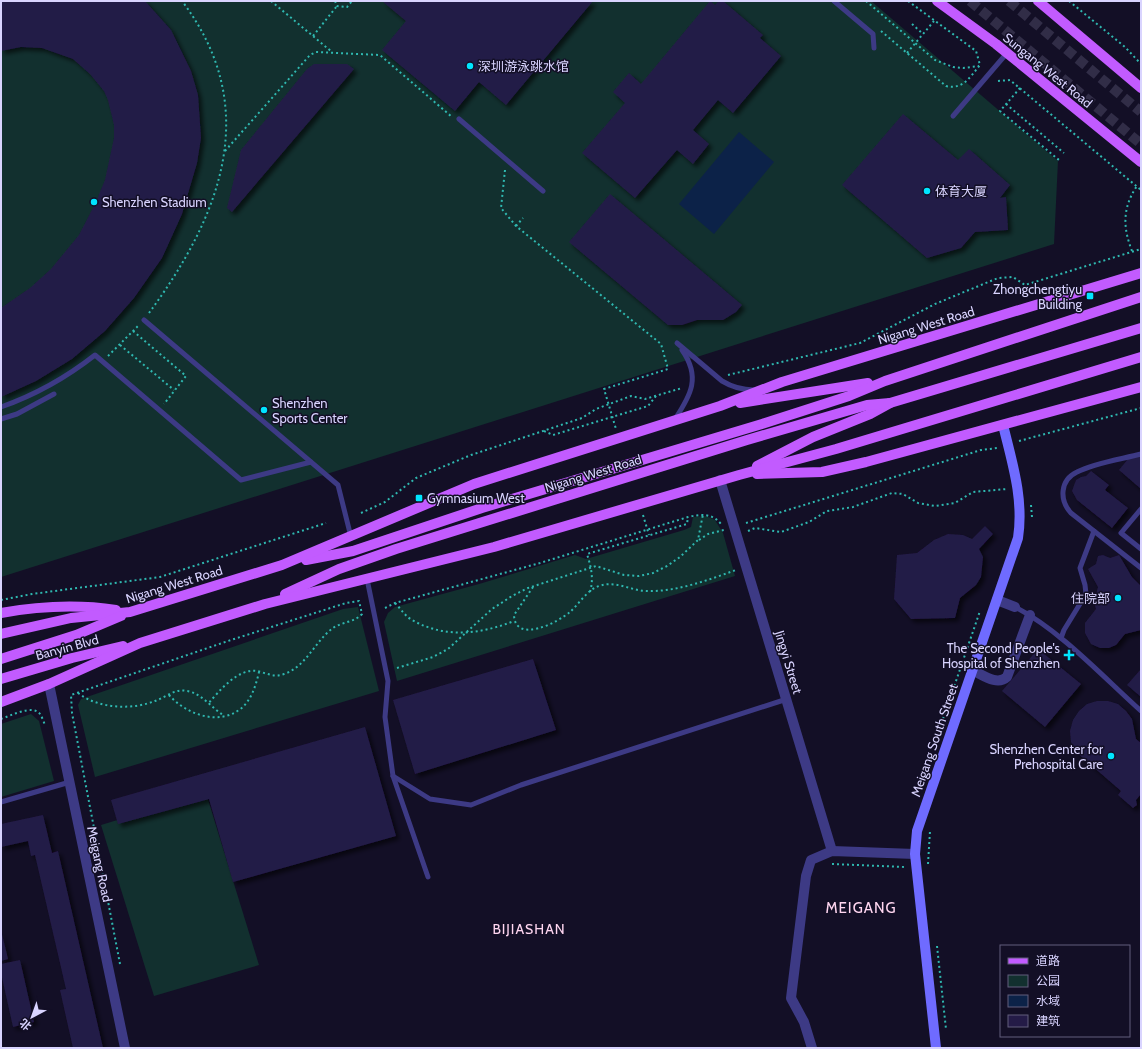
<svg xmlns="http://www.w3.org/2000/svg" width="1142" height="1049" viewBox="0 0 1142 1049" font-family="Cabin,'Noto Sans SC',sans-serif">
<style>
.green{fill:#12302f}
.water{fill:#0c2248}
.building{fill:#241b47;filter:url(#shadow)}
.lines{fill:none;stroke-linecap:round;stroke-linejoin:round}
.primary-tunnel{stroke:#312d47;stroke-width:10;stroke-dasharray:10 5;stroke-linecap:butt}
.path{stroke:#2fb8b0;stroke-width:2;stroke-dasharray:2 3;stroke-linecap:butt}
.lane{stroke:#3d3a85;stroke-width:5}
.street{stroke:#3d3a85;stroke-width:10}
.secondary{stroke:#6f6bff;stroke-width:10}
.primary{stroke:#c25bff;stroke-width:10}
.poi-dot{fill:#00e5ff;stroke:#130f26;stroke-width:1.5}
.labels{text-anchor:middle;stroke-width:3;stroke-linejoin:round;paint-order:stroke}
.poi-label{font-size:13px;fill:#d9d4ff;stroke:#130f26;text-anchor:start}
.street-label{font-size:13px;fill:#d9d4ff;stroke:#130f26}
.neighbourhood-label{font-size:14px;letter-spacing:1px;fill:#ffd6f0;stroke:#130f26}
.quarter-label{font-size:15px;letter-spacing:1px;fill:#ffd6f0;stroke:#130f26}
</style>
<defs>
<filter id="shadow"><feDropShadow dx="3.5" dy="3.5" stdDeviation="2" flood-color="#0009"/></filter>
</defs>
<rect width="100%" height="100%" fill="#130f26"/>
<g class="green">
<polygon points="1,1 871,1 1058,161 1054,244 1,577"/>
<polygon points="706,516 715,520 723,533 735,576 397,681 384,622 388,613 395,607 479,584 575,555 586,559 684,530 691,527 693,517"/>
<polygon points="358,607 379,691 95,777 78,705 81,699 343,609"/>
<polygon points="31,714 39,721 54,781 1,797 1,724"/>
<polygon points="206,793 259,965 154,996 101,825"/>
</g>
<polygon class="water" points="739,132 774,162 714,234 679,204"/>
<g class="building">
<polygon points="1,1 145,1 171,30 191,71 198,95 201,138 197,163 182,214 162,258 134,298 105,331 72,359 36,381 1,397 1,308 30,288 51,269 79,235 95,204 105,180 114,138 114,125 108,100 104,91 90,74 73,59 42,48 21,47 1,51"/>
<polygon points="382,1 593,1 506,105 479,82 455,111 382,50 406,21"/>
<polygon points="710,1 715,5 719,1 723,1 763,35 760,38 781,56 733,113 718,100 693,130 709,144 693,164 677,150 635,198 582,153 625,103 613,92 629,73 641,84"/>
<polygon points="314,64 347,64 354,69 232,212 227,208 241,150 307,69"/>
<polygon points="903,114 958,160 969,149 1010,185 1000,198 1006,197 1008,230 975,232 961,248 927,258 842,185"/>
<polygon points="610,194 742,305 736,312 723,320 697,320 682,325 668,325 569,242"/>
<polygon points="1141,456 1141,489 1119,470 1128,459"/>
<polygon points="1091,471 1109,485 1105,490 1128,508 1112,528 1077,500 1072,491 1076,480 1081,477 1086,476"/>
<polygon points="985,526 993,534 979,549 983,557 981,577 976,585 960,598 955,618 911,619 894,599 897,555 917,553 934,540 948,534 963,535 972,539"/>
<polygon points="1103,555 1110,558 1119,555 1132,577 1141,586 1141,630 1125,634 1116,645 1109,648 1100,648 1091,644 1085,633 1085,623 1096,609 1094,602 1098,587 1088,569 1096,564 1098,556"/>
<polygon points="1038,649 1081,684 1045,727 1002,691"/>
<polygon points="533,659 556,730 415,774 393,700"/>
<polygon points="1141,669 1141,697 1127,685"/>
<polygon points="1097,701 1108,701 1118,704 1126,711 1132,719 1136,739 1141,743 1141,794 1136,800 1137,805 1133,808 1118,795 1121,791 1076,752 1071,742 1070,731 1073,720 1079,711 1087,704"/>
<polygon points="365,727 396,836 233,882 209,799 118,824 111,800"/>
<polygon points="43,815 52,853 58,851 103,1048 73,1048 60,990 66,989 35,855 31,856 28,841 1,847 1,824"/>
<polygon points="1,930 8,959 1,961"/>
<polygon points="20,960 34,1022 13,1027 1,973 1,964"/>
</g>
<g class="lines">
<g class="primary-tunnel">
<polyline points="970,1 1141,144"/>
<polyline points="1009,1 1141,112"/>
</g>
<g class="path">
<polyline points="271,1 332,52"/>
<polyline points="335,1 337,6 347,7 352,1"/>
<polyline points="866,1 935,60 953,67 963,68 979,66"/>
<polyline points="908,1 976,51 980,65"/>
<polyline points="1069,1 1125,47 1141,64"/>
<polyline points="912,24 923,34"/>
<path d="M881,31L946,86C963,90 970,77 980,65"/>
<polyline points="313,36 337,6"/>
<polyline points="907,53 934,21"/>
<polyline points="998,81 1010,80 1141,190"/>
<polyline points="1020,88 1000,111 1059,160"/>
<polyline points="1006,104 1064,153"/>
<polyline points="225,151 310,55 316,52 380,55 452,117"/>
<polyline points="505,170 501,208 516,226 661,344 668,369 604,389 616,429"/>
<polyline points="516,226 523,218"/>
<path d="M1132,251C1123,228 1122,208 1137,186"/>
<path d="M149,313C221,215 263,108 182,1"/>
<polyline points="133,331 186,376 164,404"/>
<polyline points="120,345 174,390"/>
<polyline points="108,356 139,325"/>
<polyline points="728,375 860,343 935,304 998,278 1013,277 1025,285 1141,249"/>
<polyline points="544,431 553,435 648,406 656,396"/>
<polyline points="1019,441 1141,408"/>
<polyline points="1031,505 1032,517"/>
<polyline points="361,513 385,502 416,478 471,455 582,418 596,409 631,396 645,399 682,388"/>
<polyline points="643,515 649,535"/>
<polyline points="746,523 981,450 997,448"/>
<polyline points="748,531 755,528 781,532 809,522 827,511 853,507 892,493 903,494 918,503 935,506 955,503 973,492 1007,489"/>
<polyline points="699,540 708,534 724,530"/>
<path d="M533,587L514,615C515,644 557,623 570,612C579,604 587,590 599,586C616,580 631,591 647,591C677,592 708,580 736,570"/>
<path d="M590,592C594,578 591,567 587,554L687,524L688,517"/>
<polyline points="1,600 32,594 160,577 326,523"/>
<path d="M395,603C401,609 405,616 412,620C446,639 481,634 514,621"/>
<path d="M385,608L395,603L540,563L688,517C701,514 712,513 721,524"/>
<polyline points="397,668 433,657 448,649 492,609 512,596 528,588 596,566 624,575 639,576 653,573 667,566 680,557 698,540 703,514"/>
<path d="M78,693C99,709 132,710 155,701C166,697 176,688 187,691C201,693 212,708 223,715"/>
<path d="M169,695C185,713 216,726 239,710C251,702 256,685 259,672"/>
<path d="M1,719C10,716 33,704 40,714C42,717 44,722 45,726"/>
<polyline points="943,719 980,611"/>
<polyline points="832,864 905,867"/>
<polyline points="928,864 930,831"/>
<polyline points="937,946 946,1029"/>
<path d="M120,964L72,713L71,695L231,640L346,603L359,601L362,614C355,622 342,622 333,628C315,641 306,667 284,674C275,678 266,673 257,671C238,668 219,691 208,704"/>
</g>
<g class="lane">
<polyline points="834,1 873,34 874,48"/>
<polyline points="953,116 1007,53"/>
<polyline points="459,119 543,191"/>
<polyline points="144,320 338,485 351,537"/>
<path d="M677,343L722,381C732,387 743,390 754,390"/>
<path d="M1,407C35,395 67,377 95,355L241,480L311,462"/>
<polyline points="1,419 17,414 54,394"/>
<path d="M675,419C691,395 701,377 682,350"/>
<path d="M1141,454C1122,459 1094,463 1077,472C1060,480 1059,500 1071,513L1141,568"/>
<polyline points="1141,509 1121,533 1141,549"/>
<polyline points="367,579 388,681 385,717 393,776 428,877"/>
<path d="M1015,607C1061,631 1102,676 1141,711"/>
<polyline points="1061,638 1064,630 1086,594 1085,585 1080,568 1094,531"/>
<polyline points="393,776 430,799 471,805 521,785 787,699"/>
<polyline points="1,802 70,782"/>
</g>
<g class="street">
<polyline points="720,480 832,851"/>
<polyline points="997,600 1015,607"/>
<path d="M972,670C983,675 997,686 1007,677L1030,615"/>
<polyline points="49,684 125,1048"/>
<polyline points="812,1048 804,1022 791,998 806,876 811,860 832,851 915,854"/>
</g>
<path class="secondary" d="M936,1048L915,854L917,831L1018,538C1024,499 1012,462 1003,425"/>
<g class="primary">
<polyline points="937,1 996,44 1141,162"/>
<polyline points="1038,1 1141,88"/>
<polyline points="740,403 868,383"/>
<polyline points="757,466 813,437 870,414 890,403 1141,328"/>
<polyline points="757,474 822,472 866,462 1141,387"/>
<polyline points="306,560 353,551 482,508 762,424 849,396 885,381 1141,297"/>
<polyline points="285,594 339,569 396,549 747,440 867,405 890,403"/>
<path d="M1,613C40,606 77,604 116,610"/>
<polyline points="1,634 71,618 130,612 282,565 474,484 720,406 782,382 1141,273"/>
<polyline points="1,659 76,635 121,616"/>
<polyline points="1,679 72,658 123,646"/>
<polyline points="1,702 49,684 140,643 265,604 494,547 739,475 836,449 1141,357"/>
</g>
</g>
<g class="poi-dot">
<circle cx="470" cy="66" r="4"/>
<circle cx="927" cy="191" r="4"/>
<circle cx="94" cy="202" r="4"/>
<rect x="1086" y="292" width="8" height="8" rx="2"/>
<circle cx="264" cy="410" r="4"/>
<rect x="415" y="494" width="8" height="8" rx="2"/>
<circle cx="1118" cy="598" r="4"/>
<path d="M1067 649h4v4h4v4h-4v4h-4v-4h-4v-4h4z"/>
<circle cx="1111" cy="756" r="4"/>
</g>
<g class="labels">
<g class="poi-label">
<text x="478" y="71">深圳游泳跳水馆</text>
<text x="935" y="196">体育大厦</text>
<text x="102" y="207">Shenzhen Stadium</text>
<text x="1082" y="294" text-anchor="end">Zhongchengtiyu<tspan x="1082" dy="15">Building</tspan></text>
<text x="272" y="408">Shenzhen<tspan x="272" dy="15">Sports Center</tspan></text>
<text x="427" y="503">Gymnasium West</text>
<text x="1110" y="603" text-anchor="end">住院部</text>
<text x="1060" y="653" text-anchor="end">The Second People's<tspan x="1060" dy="15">Hospital of Shenzhen</tspan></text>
<text x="1103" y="754" text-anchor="end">Shenzhen Center for<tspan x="1103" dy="15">Prehospital Care</tspan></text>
</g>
<g class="street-label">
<text transform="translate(1048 70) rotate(39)" y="5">Sungang West Road</text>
<text transform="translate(926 325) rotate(-17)" y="5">Nigang West Road</text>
<text transform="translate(593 473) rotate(-17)" y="5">Nigang West Road</text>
<text transform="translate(174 584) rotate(-17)" y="5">Nigang West Road</text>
<text transform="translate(67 647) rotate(-15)" y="5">Banyin Blvd</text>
<text transform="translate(789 662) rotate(73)" y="5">Jingyi Street</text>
<text transform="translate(934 740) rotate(-71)" y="5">Meigang South Street</text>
<text transform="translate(100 864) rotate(78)" y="5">Meigang Road</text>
</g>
<g class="neighbourhood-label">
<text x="529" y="934">BIJIASHAN</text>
</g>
<g class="quarter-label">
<text x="861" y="913">MEIGANG</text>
</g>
</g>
<rect width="1142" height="1049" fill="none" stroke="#d9d4ff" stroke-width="4"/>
<rect x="1000" y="945" width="130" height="92" fill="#130f26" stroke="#625e7d"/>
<rect x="1008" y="958" width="20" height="6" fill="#c25bff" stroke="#625e7d"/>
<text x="1036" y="965" font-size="12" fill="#d9d4ff">道路</text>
<rect x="1008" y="975" width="20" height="12" fill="#12302f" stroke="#625e7d"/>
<text x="1036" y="985" font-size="12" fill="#d9d4ff">公园</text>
<rect x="1008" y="995" width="20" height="12" fill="#0c2248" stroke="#625e7d"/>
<text x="1036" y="1005" font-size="12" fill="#d9d4ff">水域</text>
<rect x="1008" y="1015" width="20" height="12" fill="#241b47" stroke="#625e7d"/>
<text x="1036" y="1025" font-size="12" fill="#d9d4ff">建筑</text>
<g transform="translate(32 1017) rotate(221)" stroke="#130f26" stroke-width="3" paint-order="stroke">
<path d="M0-3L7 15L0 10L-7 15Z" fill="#d9d4ff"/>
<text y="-6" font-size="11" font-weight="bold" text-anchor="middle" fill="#d9d4ff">北</text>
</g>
</svg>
